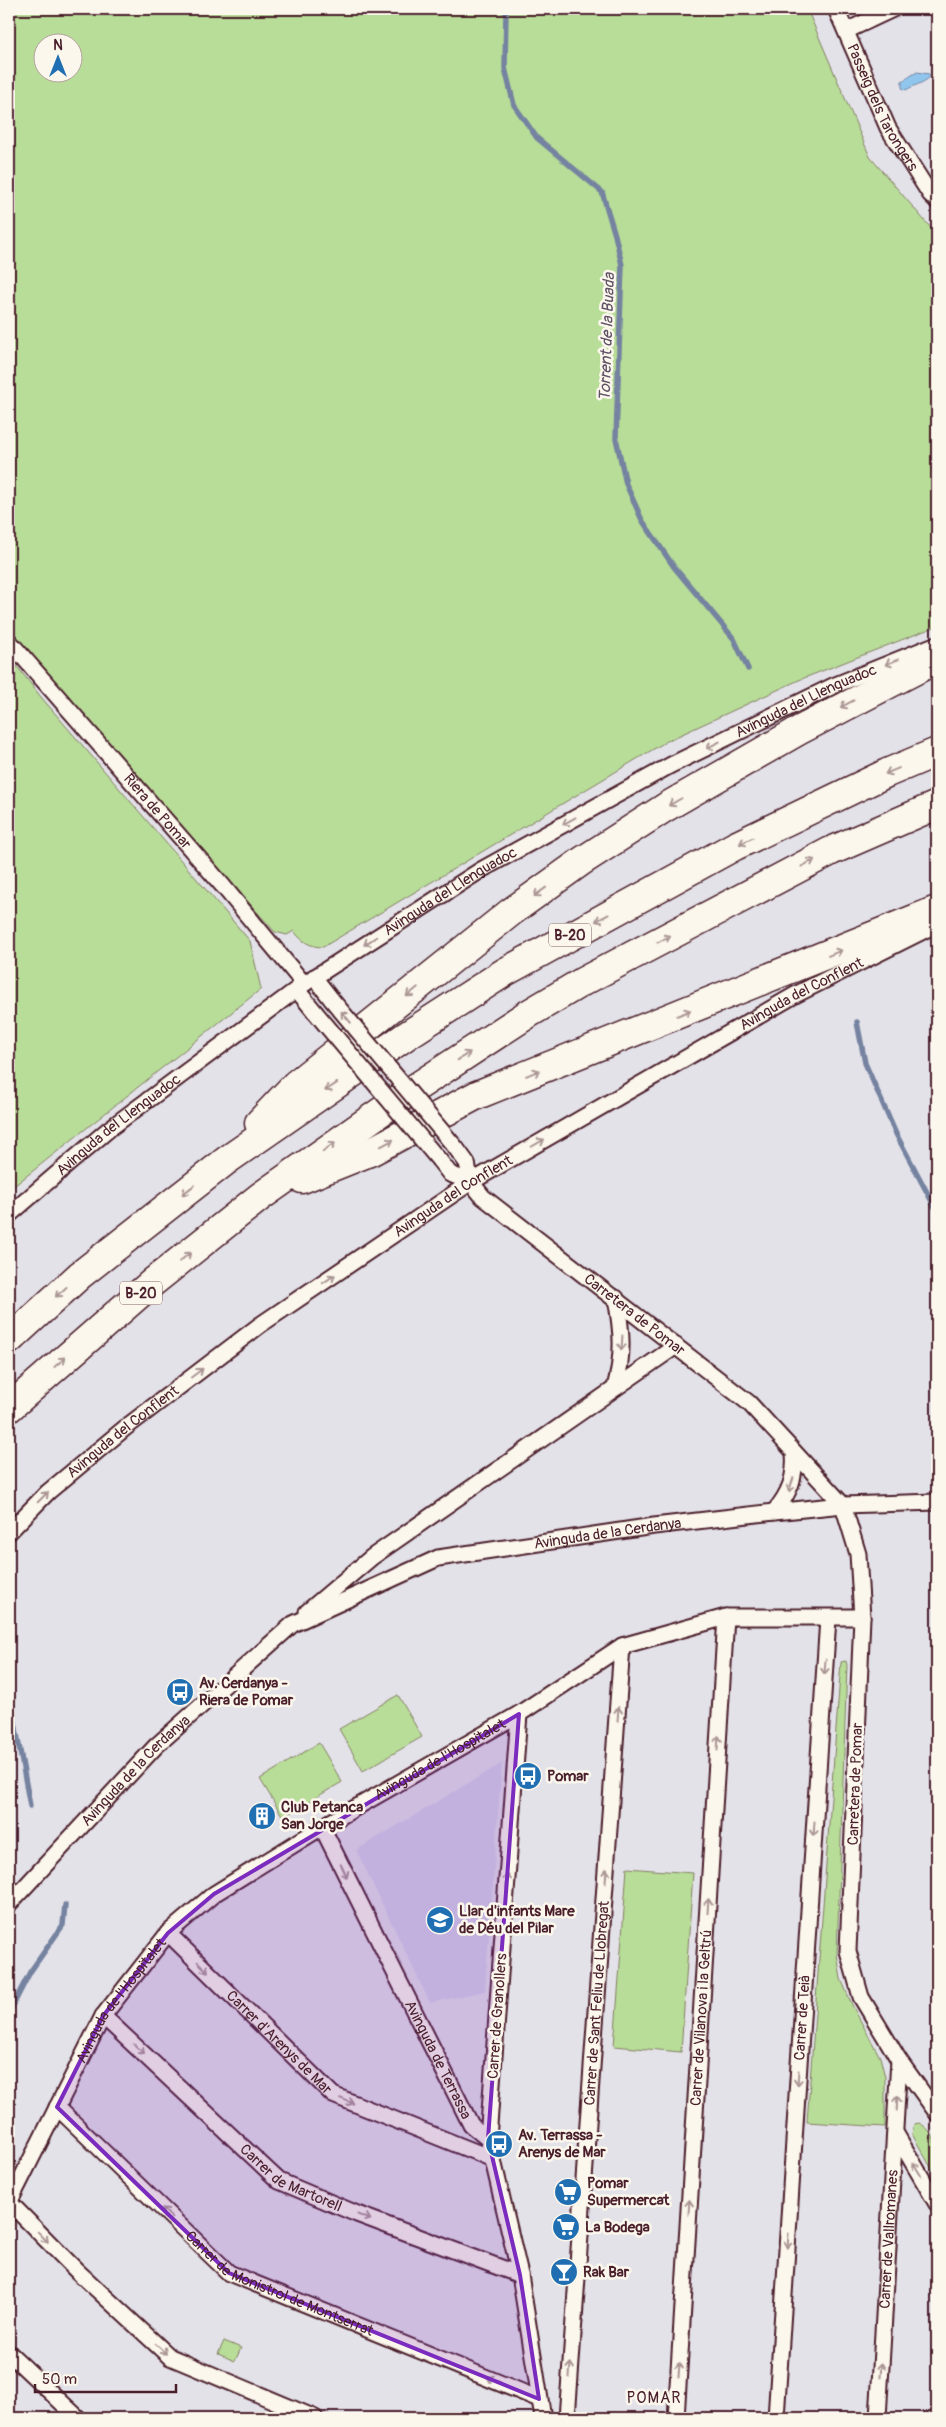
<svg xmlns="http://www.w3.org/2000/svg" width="946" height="2427" viewBox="0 0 946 2427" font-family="Pangolin,sans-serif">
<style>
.built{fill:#d4d3e7}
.green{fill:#b8dd98;stroke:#817e62;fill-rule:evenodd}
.water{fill:#90c6ee;stroke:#7483a0}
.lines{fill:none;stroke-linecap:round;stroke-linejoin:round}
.stream{stroke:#7483a0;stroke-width:5.5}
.street-casing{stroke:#4a1f2b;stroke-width:19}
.highway-casing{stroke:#4a1f2b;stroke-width:31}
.street{stroke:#fbf7ec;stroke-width:15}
.highway{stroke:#fbf7ec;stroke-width:28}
.street-bridge-casing{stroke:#4a1f2b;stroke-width:19;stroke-linecap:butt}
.street-bridge{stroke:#fbf7ec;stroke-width:15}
.oneway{stroke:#ab9695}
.marked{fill:#7b2cbf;fill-opacity:0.2;stroke:#7b2cbf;stroke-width:4;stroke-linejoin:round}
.labels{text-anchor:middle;stroke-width:5;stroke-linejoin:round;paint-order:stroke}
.shield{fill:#fbf7ec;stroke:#7f6065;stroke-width:1}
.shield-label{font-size:14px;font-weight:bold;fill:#4a1f2b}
.street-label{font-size:15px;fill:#4a1f2b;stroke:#fbf7ec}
.poi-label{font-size:15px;font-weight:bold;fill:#4a1f2b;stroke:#fbf7ec;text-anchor:start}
.water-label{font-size:16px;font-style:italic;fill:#5f5166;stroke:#fbf7ec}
.neighbourhood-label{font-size:16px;letter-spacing:1px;fill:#4a1f2b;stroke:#fbf7ec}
</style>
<rect width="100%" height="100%" fill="#e4e2e9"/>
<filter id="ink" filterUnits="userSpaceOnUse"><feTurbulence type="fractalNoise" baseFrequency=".02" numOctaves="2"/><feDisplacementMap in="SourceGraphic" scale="10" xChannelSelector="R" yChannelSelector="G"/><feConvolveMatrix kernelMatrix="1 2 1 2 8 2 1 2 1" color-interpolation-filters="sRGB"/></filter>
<g filter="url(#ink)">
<polygon class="built" points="502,1763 485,1991 430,2003 356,1850"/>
<g class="green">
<path d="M9,9H807L870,157L937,235V626L799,680L667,741L323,947C310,947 301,941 294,931L287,935L275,932L60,691L9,628ZM42,42H72V72H42Z"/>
<polygon points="9,656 41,697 250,941 261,989 9,1190"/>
<polygon points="846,1661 847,1665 837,1954 841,1979 853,2007 880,2057 885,2077 885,2127 807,2122 841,1662"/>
<polygon points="398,1695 422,1737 363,1771 339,1729"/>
<polygon points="319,1743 342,1782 283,1817 260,1779"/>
<polygon points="627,1868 693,1873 681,2052 614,2046"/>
<path d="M919,2123C941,2134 937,2157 937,2178L912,2134L914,2124Z"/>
<polygon points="224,2341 241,2348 235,2361 218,2354"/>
</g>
<path class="water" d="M917,72L929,74L931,76C923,84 914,85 906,90L902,88V81Z"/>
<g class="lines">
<g class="stream">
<polyline points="506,9 505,68 514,105 537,138 602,192 615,235 622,265 616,438 626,484 642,520 674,567 734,639 748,669"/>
<polyline points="857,1022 865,1063 896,1134 937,1211"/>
<polyline points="9,1690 30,1806"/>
<polyline points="9,2013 30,1972 63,1925 65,1905"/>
</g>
<g class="street-casing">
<g id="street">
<path id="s1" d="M836,9L888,128L930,194L937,201"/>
<polyline points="846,31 893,9"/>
<path id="s2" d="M9,641L223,886L304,984"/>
<polyline points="314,977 332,1000"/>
<polyline points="297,990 315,1012"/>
<path id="s3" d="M456,1148L467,1163L471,1182L483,1197L749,1403L843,1505L858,1554L862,1617L848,1951L861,1997L899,2060L937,2113"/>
<polyline points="439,1160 450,1174 471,1182"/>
<path id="s4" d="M9,1215L109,1129L304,984L481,870L671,765L745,729L833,686L937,644"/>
<path d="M615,1388C624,1354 622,1332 616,1298"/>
<path d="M774,1512C790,1493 796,1477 794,1452"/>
<path id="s5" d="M9,1532L48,1492L125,1428L260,1325L471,1182L795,995L937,924"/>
<polyline points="307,1612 372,1557 676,1346"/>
<polyline points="519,1714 488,2139 520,2275 543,2418"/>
<path id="s6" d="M322,1827L471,2125L488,2139"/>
<path id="s7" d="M9,1904L156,1746L293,1624L438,1558L654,1526L774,1512L843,1505L937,1502"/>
<path id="s8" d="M168,1933L333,2095L493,2159"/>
<path id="s9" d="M103,2016L279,2181L357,2214L520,2275"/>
<path id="s10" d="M57,2107L229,2273L539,2399"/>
<polyline points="896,2134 937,2204"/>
<polyline points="9,2202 76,2270 170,2357 315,2418"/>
<path id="s11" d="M9,2203L103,2016L168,1933L214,1894L322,1827L519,1714L622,1646L726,1617H862"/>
<polyline points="9,2353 78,2418"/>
<path id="s12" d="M567,2418L622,1646"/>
<path id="s13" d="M676,2418L726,1617"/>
<path id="s14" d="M776,2418L828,1618"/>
<path id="s15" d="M878,2418L899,2060"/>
</g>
</g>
<g class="highway-casing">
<g id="highway">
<polyline points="259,1123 296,1084 511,912 582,861 666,807 798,731 937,659"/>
<polyline points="302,1179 372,1151 477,1095 937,910"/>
<polyline points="9,1340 80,1275 227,1160 406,1036 505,972 735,846 887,773 937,752"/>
<polyline points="9,1408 153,1282 261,1196 406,1094 528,1014 582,982 831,851 937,805"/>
</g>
</g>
<use href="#street" class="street"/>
<use href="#highway" class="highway"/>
<g class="street-bridge-casing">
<g id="street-bridge">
<polyline points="332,1000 456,1148"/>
<polyline points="315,1012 439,1160"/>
</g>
</g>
<use href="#street-bridge" class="street-bridge"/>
</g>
<defs><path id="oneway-shaft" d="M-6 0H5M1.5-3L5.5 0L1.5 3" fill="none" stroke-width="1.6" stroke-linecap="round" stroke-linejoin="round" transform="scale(1.25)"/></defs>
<g class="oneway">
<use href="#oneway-shaft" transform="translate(892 662) rotate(158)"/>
<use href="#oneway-shaft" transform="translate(847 704) rotate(152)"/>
<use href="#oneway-shaft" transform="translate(713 745) rotate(153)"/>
<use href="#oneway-shaft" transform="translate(892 771) rotate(157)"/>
<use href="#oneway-shaft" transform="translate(675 802) rotate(150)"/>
<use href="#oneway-shaft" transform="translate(569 821) rotate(151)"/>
<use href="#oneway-shaft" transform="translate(746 841) rotate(154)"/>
<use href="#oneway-shaft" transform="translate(808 863) rotate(-28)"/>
<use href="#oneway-shaft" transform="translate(540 892) rotate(144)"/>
<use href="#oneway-shaft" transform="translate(602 918) rotate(152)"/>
<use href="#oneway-shaft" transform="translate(664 939) rotate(-28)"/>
<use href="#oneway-shaft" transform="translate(370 941) rotate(147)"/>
<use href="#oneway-shaft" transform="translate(835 953) rotate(-22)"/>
<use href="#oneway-shaft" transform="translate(412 992) rotate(141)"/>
<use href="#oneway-shaft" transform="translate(684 1013) rotate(-22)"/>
<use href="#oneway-shaft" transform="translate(346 1017) rotate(-130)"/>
<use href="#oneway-shaft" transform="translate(464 1056) rotate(-33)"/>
<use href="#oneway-shaft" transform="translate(533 1073) rotate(-22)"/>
<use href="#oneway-shaft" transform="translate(331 1087) rotate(146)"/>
<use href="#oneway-shaft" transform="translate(387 1143) rotate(-28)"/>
<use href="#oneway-shaft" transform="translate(538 1143) rotate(-30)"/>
<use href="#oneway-shaft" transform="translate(329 1147) rotate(-34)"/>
<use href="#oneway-shaft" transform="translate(188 1190) rotate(142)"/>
<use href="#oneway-shaft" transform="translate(185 1257) rotate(-39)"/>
<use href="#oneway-shaft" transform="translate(329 1279) rotate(-34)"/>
<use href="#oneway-shaft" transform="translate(61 1292) rotate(138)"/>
<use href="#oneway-shaft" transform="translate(622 1343) rotate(93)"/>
<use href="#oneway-shaft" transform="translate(60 1362) rotate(-41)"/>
<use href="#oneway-shaft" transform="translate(197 1373) rotate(-37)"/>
<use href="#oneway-shaft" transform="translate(791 1485) rotate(109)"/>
<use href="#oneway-shaft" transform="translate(43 1497) rotate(-45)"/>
<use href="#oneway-shaft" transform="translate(825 1667) rotate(94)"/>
<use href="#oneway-shaft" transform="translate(618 1714) rotate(-86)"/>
<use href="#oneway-shaft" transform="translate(718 1743) rotate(-86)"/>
<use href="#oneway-shaft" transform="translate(814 1829) rotate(94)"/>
<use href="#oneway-shaft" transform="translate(344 1871) rotate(64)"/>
<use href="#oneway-shaft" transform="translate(606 1876) rotate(-86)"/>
<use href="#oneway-shaft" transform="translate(507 1881) rotate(-86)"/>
<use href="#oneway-shaft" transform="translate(708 1906) rotate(-86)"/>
<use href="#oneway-shaft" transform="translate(203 1967) rotate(44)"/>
<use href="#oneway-shaft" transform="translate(139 2049) rotate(43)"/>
<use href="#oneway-shaft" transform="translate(798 2078) rotate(94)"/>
<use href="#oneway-shaft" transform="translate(347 2101) rotate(22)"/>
<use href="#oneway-shaft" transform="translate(897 2103) rotate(-88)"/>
<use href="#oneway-shaft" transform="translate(917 2169) rotate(-121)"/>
<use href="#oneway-shaft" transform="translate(689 2207) rotate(-86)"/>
<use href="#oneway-shaft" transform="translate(167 2213) rotate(-136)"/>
<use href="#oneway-shaft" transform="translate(364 2217) rotate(21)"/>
<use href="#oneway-shaft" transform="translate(43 2237) rotate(46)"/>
<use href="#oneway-shaft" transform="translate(788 2241) rotate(94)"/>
<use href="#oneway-shaft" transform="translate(161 2349) rotate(43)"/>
<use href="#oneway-shaft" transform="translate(570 2370) rotate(-86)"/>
<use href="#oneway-shaft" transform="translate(679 2370) rotate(-86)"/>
<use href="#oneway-shaft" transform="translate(881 2370) rotate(-86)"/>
<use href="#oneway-shaft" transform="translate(494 2380) rotate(-158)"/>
</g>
</g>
<path class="marked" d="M519,1714L488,2139L520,2275L539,2399L229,2273L57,2107L103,2016L168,1933L214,1894Z"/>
<defs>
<g id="bus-disc" transform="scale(1.4375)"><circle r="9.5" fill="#1f6fb2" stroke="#fbf7ec"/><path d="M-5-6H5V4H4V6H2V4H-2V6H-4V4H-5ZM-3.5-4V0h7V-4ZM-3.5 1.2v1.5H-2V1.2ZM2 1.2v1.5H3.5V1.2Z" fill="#fff"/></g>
<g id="building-disc" transform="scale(1.4375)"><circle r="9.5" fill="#1f6fb2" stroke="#fbf7ec"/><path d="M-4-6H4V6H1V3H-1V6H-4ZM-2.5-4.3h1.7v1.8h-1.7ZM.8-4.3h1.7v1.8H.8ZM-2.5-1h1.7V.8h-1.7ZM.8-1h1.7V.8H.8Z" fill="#fff"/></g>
<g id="school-disc" transform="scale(1.4375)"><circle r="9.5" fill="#1f6fb2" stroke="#fbf7ec"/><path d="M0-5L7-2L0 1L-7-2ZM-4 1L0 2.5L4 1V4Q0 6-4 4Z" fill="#fff"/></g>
<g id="supermarket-disc" transform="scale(1.4375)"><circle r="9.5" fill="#1f6fb2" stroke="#fbf7ec"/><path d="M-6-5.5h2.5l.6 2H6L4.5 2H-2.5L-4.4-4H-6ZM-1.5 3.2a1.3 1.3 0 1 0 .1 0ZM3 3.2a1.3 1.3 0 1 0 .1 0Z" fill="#fff"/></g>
<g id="bar-disc" transform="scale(1.4375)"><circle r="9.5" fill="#1f6fb2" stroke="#fbf7ec"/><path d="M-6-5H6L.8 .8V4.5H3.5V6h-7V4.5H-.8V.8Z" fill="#fff"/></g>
</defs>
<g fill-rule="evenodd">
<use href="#bus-disc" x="180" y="1692"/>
<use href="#bus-disc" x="528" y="1776"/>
<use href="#building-disc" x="262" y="1816"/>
<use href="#school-disc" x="440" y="1920"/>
<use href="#bus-disc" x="499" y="2144"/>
<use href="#supermarket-disc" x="568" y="2192"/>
<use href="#supermarket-disc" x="566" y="2227"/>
<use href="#bar-disc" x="564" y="2272"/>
</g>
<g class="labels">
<g class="shield">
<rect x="549" y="923.5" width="42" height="23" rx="4"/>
<rect x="120" y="1281.5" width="42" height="23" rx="4"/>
</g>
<g class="shield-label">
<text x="570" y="940">B-20</text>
<text x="141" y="1298">B-20</text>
</g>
<g class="street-label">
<text dy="5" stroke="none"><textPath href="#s1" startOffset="109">Passeig dels Tarongers</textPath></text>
<text dy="5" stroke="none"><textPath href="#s4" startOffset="952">Avinguda del Llenguadoc</textPath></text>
<text dy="5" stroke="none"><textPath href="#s2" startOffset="226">Riera de Pomar</textPath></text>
<text dy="5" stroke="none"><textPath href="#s4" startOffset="548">Avinguda del Llenguadoc</textPath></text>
<text dy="5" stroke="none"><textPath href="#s5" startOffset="961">Avinguda del Conflent</textPath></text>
<text dy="5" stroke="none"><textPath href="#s4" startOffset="142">Avinguda del Llenguadoc</textPath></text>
<text dy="5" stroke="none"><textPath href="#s5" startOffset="558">Avinguda del Conflent</textPath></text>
<text dy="5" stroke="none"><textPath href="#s3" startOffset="249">Carretera de Pomar</textPath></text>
<text dy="5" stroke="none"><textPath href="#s5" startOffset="152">Avinguda del Conflent</textPath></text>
<text dy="5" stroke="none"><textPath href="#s7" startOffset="730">Avinguda de la Cerdanya</textPath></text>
<text dy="5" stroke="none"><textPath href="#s11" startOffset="638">Avinguda de l'Hospitalet</textPath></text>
<text dy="5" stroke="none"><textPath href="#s7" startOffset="184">Avinguda de la Cerdanya</textPath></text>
<text transform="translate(855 1784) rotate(-88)" y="5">Carretera de Pomar</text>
<text dy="5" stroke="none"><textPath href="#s11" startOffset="232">Avinguda de l'Hospitalet</textPath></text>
<text dy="5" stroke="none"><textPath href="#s12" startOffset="416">Carrer de Sant Feliu de Llobregat</textPath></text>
<text transform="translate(497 2016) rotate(-86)" y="5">Carrer de Granollers</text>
<text dy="5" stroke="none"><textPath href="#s13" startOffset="401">Carrer de Vilanova i la Geltrú</textPath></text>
<text dy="5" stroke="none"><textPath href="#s14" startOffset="401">Carrer de Teià</textPath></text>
<text dy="5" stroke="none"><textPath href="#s8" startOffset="156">Carrer d'Arenys de Mar</textPath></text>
<text dy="5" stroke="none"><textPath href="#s6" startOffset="260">Avinguda de Terrassa</textPath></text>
<text dy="5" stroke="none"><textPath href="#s9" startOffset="250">Carrer de Martorell</textPath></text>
<text dy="5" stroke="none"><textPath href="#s15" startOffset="179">Carrer de Vallromanes</textPath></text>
<text dy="5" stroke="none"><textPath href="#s10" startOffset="288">Carrer de Monistrol de Montserrat</textPath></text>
</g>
<g class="poi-label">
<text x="199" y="1688">Av. Cerdanya -<tspan x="199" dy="17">Riera de Pomar</tspan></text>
<text x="547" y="1781">Pomar</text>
<text x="281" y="1812">Club Petanca<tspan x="281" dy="17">San Jorge</tspan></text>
<text x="459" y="1916">Llar d'infants Mare<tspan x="459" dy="17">de Déu del Pilar</tspan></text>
<text x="518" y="2140">Av. Terrassa -<tspan x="518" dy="17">Arenys de Mar</tspan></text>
<text x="587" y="2188">Pomar<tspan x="587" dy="17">Supermercat</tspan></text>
<text x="585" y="2232">La Bodega</text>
<text x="583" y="2277">Rak Bar</text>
</g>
<g class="water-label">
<text transform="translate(606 337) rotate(-88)" y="6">Torrent de la Buada</text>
</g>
<g class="neighbourhood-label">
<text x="654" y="2403">POMAR</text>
</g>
</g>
<rect width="946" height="2427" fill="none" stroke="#fbf7ec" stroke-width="30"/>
<rect x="15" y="15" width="916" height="2397" fill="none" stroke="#4a1f2b" stroke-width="2" filter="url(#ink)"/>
<g transform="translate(58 58)"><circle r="24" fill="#fbf7ec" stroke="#b4a19f"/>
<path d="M0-4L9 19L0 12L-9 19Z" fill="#1f6fb2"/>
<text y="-8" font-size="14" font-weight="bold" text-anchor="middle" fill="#4a1f2b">N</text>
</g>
<path d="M35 2384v8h141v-8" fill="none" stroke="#4a1f2b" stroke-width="2.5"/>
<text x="42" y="2384" font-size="15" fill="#4a1f2b" stroke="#fbf7ec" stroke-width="4" paint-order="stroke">50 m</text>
</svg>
